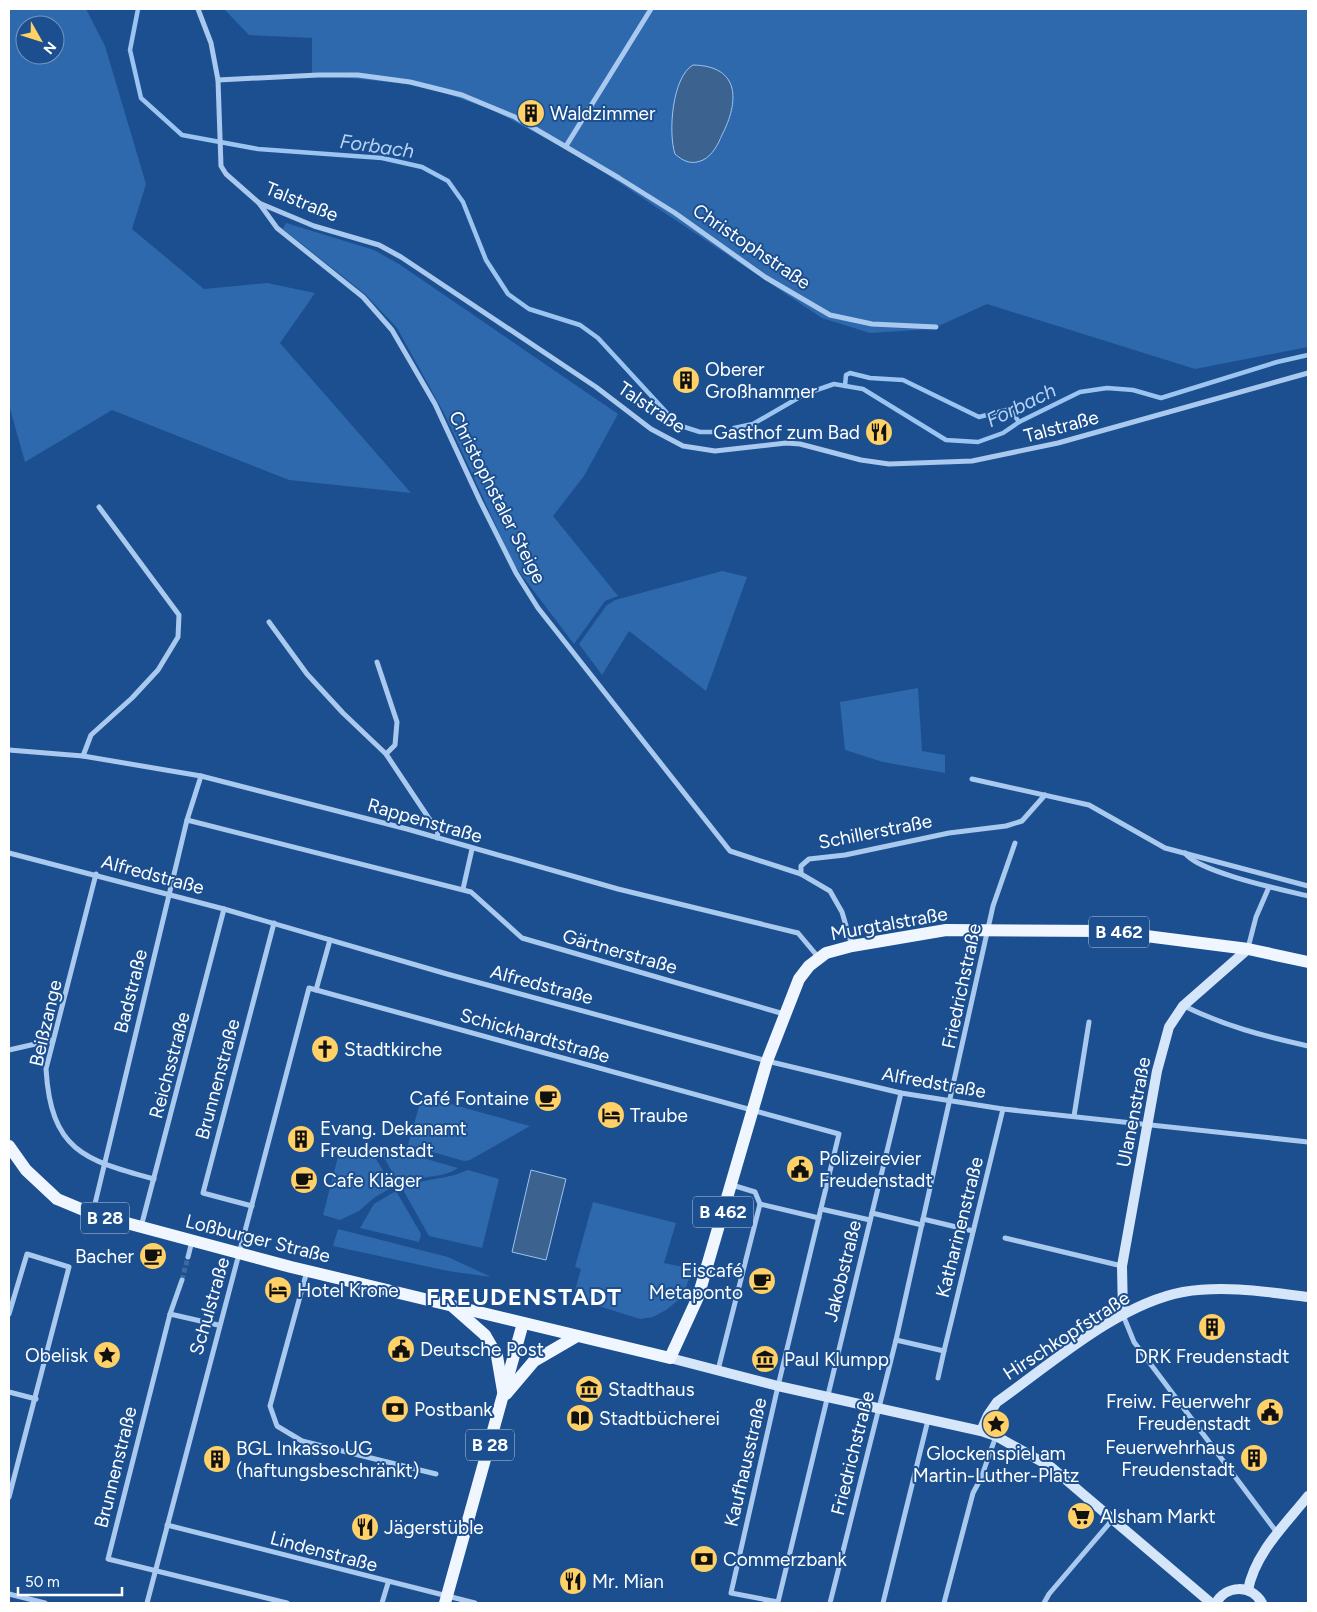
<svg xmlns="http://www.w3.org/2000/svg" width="1317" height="1612" viewBox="0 0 1317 1612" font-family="Figtree,sans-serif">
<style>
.green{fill:#2e69ad;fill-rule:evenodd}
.water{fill:#3c6290;stroke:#9cc4f0}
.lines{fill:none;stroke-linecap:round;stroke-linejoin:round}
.stream{stroke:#9cc4f0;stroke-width:4.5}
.street-tunnel{stroke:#3d69a0;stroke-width:5;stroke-dasharray:5 2.5;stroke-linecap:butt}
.street{stroke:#a9c9ee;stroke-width:5}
.secondary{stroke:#d6e6fa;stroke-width:10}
.primary{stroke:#f0f6ff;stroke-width:12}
.labels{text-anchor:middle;stroke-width:4;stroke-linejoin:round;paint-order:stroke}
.shield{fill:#1b4f8f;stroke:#bbcadd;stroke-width:1}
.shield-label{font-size:18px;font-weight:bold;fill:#fff}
.poi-label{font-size:19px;fill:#fff;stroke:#1b4f8f;text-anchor:start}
.street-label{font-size:19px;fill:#fff;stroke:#1b4f8f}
.water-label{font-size:20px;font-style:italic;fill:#b5d3f5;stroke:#1b4f8f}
.district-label{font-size:24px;font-weight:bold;letter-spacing:1px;fill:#fff;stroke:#1b4f8f}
</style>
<rect width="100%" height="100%" fill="#1b4f8f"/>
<g class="green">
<path d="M9,9H86L105,46L146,184L132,229L204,289L267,283L315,293L280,343L411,493L289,480L112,410L25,462L9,405ZM25,25H55V55H25Z"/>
<polygon points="224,9 1308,9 1308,347 1195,369 987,304 932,329 870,333 822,318 584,159 495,111 425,86 331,76 312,77 312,38 249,35"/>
<polygon points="286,223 374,250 399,264 618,414 584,476 553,516 618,596 605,601 574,644 514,565 445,415 397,328 365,294 283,229"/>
<polygon points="722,571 747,577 706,691 629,631 602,675 579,644 606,606 615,600"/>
<polygon points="918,688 922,751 945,755 945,773 883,762 845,750 840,702"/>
<polygon points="422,1096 530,1126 470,1160 464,1161 408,1145"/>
<path d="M377,1145L458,1168C441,1180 418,1174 399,1184Z"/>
<polygon points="340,1149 376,1159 393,1187 375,1197 359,1211 340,1220 323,1215"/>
<path d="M468,1170L499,1179L482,1248L429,1236L402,1188C423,1178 446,1180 468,1170Z"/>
<polygon points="396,1191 421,1234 419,1242 360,1228 374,1204"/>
<polygon points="593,1202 676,1223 664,1263 693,1269 682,1297 666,1310 653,1317 640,1319 573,1298 581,1269 575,1267"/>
<polygon points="338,1229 448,1257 491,1277 448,1271 333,1246"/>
</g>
<g class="water">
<path d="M693,65C741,66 739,102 722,135C718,144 713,155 703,160C692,165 684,162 675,154C668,133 672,77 693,65Z"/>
<polygon points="531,1170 566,1179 546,1260 512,1252"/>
</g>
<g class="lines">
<g class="stream">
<polyline points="138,9 130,50 141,98 182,135 258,149 382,158 422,167 448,181 463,202 486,260 508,294 529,309 580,325 598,338 678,425 700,432 712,432"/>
<polyline points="845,386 846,375 850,373 870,378 903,380 979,417 1010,409 1019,422"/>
<polyline points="734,428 753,424 805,394 834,384 863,389 946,440 978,442 1003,433 1019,422 1080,392 1107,388 1133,390 1161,398 1277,362 1308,355"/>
</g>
<polyline class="street-tunnel" points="182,1280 188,1257"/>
<g class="street">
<polyline points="198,9 211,43 218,80 221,166 226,174 259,203 314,226 379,245 401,257 596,387 651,429 683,446 715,451 786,443 800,444 861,460 889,464 972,461 1058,443 1308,373"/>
<polyline points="218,80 318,75 358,75 410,82 462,95 515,117 619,178 675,213 765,277 830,315 872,324 936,327"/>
<polyline points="566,146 651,9"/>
<polyline points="259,203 277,228 363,297 392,330 435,404 480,501 516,573 538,608 730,851 801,874"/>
<polyline points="269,622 307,674 343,713 386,754 438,832 437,838"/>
<polyline points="377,662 397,722 395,745 386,754"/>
<polyline points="9,750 83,756 201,776 407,829 618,889 798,933 819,958"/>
<polyline points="83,756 91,735 132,698 158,670 178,637 179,615 99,507"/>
<polyline points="972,779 1089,805 1165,848 1308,886"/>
<polyline points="187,820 471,892 522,938 784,1014"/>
<polyline points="9,853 224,909 447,974 767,1061 901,1093 1003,1109 1308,1142"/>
<path d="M1185,853C1198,872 1283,890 1308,896"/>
<path d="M96,874L46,1069C51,1150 83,1160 154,1179"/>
<polyline points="463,889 472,849"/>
<polyline points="852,946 842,912 830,891 801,874 801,866 809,859 845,855 949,833 1006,826 1022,821 1045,795"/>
<polyline points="1248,948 1256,917 1269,887"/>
<polyline points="316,990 330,940"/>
<path d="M1184,1006C1225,1026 1263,1036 1308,1046"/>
<polyline points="9,1050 53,1040"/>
<polyline points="1074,1116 1089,1022"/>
<polyline points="732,1185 755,1192 760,1204"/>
<polyline points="252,1206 203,1193 274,923"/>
<polyline points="821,1209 870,1220"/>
<polyline points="93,1212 187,820 201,776"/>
<polyline points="872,1213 922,1225"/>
<polyline points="923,1219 973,1231"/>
<polyline points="141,1227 224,909"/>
<polyline points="1005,1238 1122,1266"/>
<polyline points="188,1257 192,1241"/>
<polyline points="307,1271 270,1406 277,1426 302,1441 436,1474"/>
<polyline points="9,1314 27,1254 69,1267 9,1497"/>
<polyline points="170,1314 182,1280"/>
<polyline points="1123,1315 1134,1342 1278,1534"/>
<polyline points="218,1325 170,1314 108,1559 287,1603"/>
<polyline points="896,1340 944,1351 1003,1109"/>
<polyline points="718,1370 760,1204 819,1218"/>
<polyline points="938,1378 944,1351"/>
<polyline points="9,1392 36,1399"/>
<polyline points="167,1525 475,1603"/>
<polyline points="9,1594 45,1603"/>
<polyline points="147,1603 309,988 839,1134 778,1386 731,1593 778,1602 901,1093"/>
<polyline points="382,1603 388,1583"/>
<polyline points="830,1603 896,1340 993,906 1015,843"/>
<polyline points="883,1603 928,1420"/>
<polyline points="944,1603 973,1493 981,1478 996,1436"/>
<polyline points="1044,1603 1049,1594 1113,1519"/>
</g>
<g class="secondary">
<polyline points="1123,1315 1122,1266 1157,1071 1169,1027 1183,1006 1248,949"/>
<polyline points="670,1358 778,1386 981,1431 996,1436 1051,1467 1211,1603"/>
<path d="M981,1431L988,1415L997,1402C1051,1364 1118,1304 1183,1292C1225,1285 1267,1292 1308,1297"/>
<path d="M1248,1590C1255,1553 1285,1525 1308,1496"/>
<path d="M1216,1603C1226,1585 1251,1584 1262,1603"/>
</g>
<g class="primary">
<polyline points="9,1146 26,1170 57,1199 93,1214 291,1267 670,1358 698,1297 767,1061 799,979 809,966 826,953 852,946 946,930 1107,931 1248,949 1308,962"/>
<polyline points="451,1305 485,1335 497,1356 503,1391"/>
<polyline points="506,1394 534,1361 577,1336"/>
<polyline points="445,1603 523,1323"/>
</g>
</g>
<defs>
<g id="building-disc" transform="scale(1.4375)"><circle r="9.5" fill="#ffd166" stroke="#1b4f8f"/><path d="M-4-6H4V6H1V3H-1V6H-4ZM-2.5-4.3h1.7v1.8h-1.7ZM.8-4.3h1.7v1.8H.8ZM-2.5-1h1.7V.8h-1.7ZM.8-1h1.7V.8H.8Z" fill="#111"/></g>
<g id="restaurant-disc" transform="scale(1.4375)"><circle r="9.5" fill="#ffd166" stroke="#1b4f8f"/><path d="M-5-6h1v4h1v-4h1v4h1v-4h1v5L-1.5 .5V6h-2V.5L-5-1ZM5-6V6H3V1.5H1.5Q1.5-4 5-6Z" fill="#111"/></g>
<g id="church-disc" transform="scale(1.4375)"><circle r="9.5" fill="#ffd166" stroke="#1b4f8f"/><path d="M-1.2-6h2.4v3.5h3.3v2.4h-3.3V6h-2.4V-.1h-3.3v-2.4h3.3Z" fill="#111"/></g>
<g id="cafe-disc" transform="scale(1.4375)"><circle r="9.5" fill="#ffd166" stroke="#1b4f8f"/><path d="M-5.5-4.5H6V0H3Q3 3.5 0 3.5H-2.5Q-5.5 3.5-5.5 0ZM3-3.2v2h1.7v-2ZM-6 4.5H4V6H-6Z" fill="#111"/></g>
<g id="hotel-disc" transform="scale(1.4375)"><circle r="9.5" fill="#ffd166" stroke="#1b4f8f"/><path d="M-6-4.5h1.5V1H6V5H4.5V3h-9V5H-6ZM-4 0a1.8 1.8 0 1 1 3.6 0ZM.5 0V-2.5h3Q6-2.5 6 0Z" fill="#111"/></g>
<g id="civic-disc" transform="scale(1.4375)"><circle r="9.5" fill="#ffd166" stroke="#1b4f8f"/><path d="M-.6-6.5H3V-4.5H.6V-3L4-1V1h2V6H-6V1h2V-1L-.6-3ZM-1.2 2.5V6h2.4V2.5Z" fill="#111"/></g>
<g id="sight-disc" transform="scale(1.4375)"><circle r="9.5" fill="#ffd166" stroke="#1b4f8f"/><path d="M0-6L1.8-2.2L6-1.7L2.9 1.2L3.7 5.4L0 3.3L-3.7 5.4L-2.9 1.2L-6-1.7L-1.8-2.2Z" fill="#111"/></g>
<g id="museum-disc" transform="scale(1.4375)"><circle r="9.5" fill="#ffd166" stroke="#1b4f8f"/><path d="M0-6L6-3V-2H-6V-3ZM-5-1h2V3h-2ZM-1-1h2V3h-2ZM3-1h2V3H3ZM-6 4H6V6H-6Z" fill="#111"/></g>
<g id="bank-disc" transform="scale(1.4375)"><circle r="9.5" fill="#ffd166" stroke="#1b4f8f"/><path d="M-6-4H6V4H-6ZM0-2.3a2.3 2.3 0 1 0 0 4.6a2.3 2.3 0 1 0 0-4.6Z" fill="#111"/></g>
<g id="library-disc" transform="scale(1.4375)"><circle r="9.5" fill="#ffd166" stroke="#1b4f8f"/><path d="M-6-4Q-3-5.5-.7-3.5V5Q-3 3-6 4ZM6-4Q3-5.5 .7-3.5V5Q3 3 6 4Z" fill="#111"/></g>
<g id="supermarket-disc" transform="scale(1.4375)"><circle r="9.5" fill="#ffd166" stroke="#1b4f8f"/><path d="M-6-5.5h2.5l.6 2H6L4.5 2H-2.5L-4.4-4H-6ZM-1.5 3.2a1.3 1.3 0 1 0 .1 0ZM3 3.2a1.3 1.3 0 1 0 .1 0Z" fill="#111"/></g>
</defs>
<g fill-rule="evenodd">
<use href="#building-disc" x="531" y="113"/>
<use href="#building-disc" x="686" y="380"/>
<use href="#restaurant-disc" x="879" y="432"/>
<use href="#church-disc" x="325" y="1049"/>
<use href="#cafe-disc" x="548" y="1098"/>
<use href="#hotel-disc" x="611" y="1115"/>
<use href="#building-disc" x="301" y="1139"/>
<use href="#civic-disc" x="800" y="1169"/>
<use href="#cafe-disc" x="304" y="1180"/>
<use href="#cafe-disc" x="153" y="1256"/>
<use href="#cafe-disc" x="762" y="1281"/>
<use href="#hotel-disc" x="278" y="1290"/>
<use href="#building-disc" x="1212" y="1327"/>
<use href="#civic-disc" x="401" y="1349"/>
<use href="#sight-disc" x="107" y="1355"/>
<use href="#museum-disc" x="765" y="1359"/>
<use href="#museum-disc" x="589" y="1389"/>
<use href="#bank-disc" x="395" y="1409"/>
<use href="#civic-disc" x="1270" y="1412"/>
<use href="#library-disc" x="580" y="1418"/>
<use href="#sight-disc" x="996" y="1424"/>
<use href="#building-disc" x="1254" y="1458"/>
<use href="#building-disc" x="217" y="1459"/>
<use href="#supermarket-disc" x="1081" y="1516"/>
<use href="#restaurant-disc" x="365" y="1527"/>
<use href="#bank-disc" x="704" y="1559"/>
<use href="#restaurant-disc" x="573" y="1581"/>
</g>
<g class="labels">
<g class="shield">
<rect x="1089" y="916.5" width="60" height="31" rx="4"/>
<rect x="693" y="1196.5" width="60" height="31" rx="4"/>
<rect x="81" y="1202.5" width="48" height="31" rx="4"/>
<rect x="466" y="1429.5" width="48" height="31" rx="4"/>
</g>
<g class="shield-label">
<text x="1119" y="938">B 462</text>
<text x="723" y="1218">B 462</text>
<text x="105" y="1224">B 28</text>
<text x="490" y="1451">B 28</text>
</g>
<g class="poi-label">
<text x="550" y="120">Waldzimmer</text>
<text x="705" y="376">Oberer<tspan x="705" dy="22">Großhammer</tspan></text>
<text x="860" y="439" text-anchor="end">Gasthof zum Bad</text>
<text x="344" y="1056">Stadtkirche</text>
<text x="529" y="1105" text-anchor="end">Café Fontaine</text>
<text x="630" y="1122">Traube</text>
<text x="320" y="1135">Evang. Dekanamt<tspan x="320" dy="22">Freudenstadt</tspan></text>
<text x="819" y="1165">Polizeirevier<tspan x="819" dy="22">Freudenstadt</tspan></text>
<text x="323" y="1187">Cafe Kläger</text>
<text x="134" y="1263" text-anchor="end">Bacher</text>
<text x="743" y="1277" text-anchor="end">Eiscafé<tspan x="743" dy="22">Metaponto</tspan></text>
<text x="297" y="1297">Hotel Krone</text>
<text x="420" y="1356">Deutsche Post</text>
<text x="88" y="1362" text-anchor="end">Obelisk</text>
<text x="1212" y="1363" text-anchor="middle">DRK Freudenstadt</text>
<text x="784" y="1366">Paul Klumpp</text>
<text x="608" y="1396">Stadthaus</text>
<text x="1251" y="1408" text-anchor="end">Freiw. Feuerwehr<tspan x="1251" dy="22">Freudenstadt</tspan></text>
<text x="414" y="1416">Postbank</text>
<text x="599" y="1425">Stadtbücherei</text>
<text x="1235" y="1454" text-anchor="end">Feuerwehrhaus<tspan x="1235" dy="22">Freudenstadt</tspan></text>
<text x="236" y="1455">BGL Inkasso UG<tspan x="236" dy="22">(haftungsbeschränkt)</tspan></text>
<text x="996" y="1460" text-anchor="middle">Glockenspiel am<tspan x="996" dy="22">Martin-Luther-Platz</tspan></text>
<text x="1100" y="1523">Alsham Markt</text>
<text x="384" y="1534">Jägerstüble</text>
<text x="723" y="1566">Commerzbank</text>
<text x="592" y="1588">Mr. Mian</text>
</g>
<g class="street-label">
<text transform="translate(302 201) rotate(22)" y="7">Talstraße</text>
<text transform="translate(752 246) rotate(34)" y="7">Christophstraße</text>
<text transform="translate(652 407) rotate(34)" y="7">Talstraße</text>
<text transform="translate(1061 426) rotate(-15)" y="7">Talstraße</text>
<text transform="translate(498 497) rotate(63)" y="7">Christophstaler Steige</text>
<text transform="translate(425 820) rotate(16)" y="7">Rappenstraße</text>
<text transform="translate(875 831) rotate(-11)" y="7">Schillerstraße</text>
<text transform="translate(153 874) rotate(15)" y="7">Alfredstraße</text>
<text transform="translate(889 923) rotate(-10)" y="7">Murgtalstraße</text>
<text transform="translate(620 951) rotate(16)" y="7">Gärtnerstraße</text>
<text transform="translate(542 984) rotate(15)" y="7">Alfredstraße</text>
<text transform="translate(961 986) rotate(-78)" y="7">Friedrichstraße</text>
<text transform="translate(130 991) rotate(-76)" y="7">Badstraße</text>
<text transform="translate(45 1023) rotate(-77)" y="7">Beißzange</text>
<text transform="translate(535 1035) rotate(16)" y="7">Schickhardtstraße</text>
<text transform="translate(169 1065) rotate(-75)" y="7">Reichsstraße</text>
<text transform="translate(217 1079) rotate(-75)" y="7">Brunnenstraße</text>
<text transform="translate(934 1082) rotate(10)" y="7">Alfredstraße</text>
<text transform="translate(1133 1112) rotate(-79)" y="7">Ulanenstraße</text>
<text transform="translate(959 1227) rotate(-76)" y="7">Katharinenstraße</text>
<text transform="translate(258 1238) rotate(14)" y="7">Loßburger Straße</text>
<text transform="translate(842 1271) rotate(-76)" y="7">Jakobstraße</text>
<text transform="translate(209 1306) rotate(-74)" y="7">Schulstraße</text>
<text transform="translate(1066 1335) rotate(-33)" y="7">Hirschkopfstraße</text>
<text transform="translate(852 1453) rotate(-76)" y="7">Friedrichstraße</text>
<text transform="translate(745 1462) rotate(-77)" y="7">Kaufhausstraße</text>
<text transform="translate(115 1467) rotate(-76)" y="7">Brunnenstraße</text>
<text transform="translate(324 1551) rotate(15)" y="7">Lindenstraße</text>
</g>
<g class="water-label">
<text transform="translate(377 146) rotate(8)" y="7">Forbach</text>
<text transform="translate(1021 405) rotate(-26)" y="7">Forbach</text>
</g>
<g class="district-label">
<text x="524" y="1305">FREUDENSTADT</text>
</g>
</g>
<rect width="1317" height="1612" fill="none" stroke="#ffffff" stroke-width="20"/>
<g transform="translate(40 40) rotate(129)"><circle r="24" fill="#1b4f8f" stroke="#7695bc"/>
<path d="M0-4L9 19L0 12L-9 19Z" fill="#ffd166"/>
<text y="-8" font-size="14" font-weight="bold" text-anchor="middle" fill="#ffffff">N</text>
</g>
<path d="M18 1587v8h104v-8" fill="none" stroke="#ffffff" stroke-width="2.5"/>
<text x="25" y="1587" font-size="15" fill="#ffffff" stroke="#1b4f8f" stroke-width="4" paint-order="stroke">50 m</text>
</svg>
